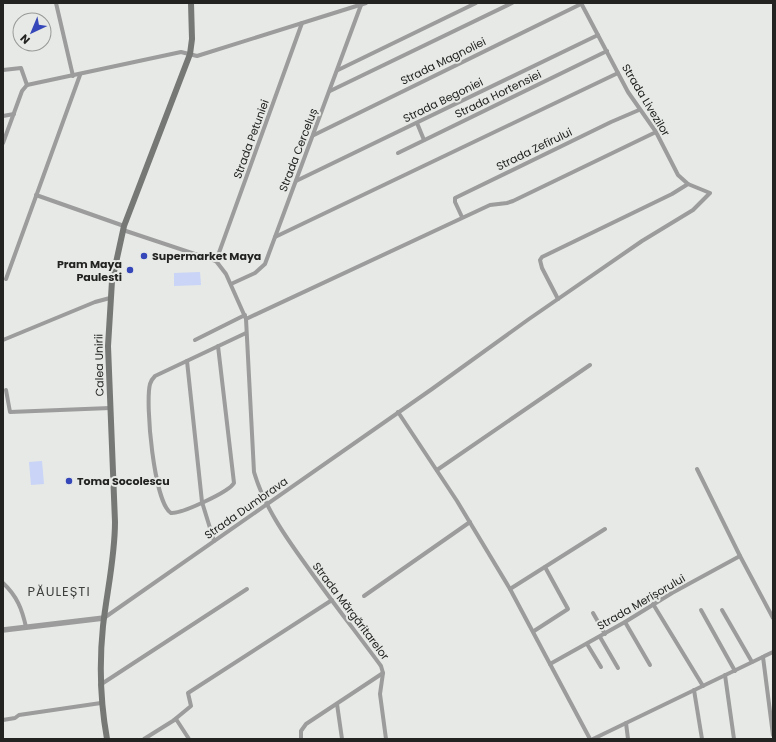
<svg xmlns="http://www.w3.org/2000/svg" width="776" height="742" viewBox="0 0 776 742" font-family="Poppins,sans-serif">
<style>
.green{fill:#c9d4f7}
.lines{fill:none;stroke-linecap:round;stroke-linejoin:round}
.minor{stroke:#9b9c9b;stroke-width:4}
.tertiary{stroke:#9b9c9b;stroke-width:5.5}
.secondary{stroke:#767876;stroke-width:6}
.poi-dot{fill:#3547b9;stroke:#e6e9e6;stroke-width:1.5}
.labels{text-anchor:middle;stroke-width:4;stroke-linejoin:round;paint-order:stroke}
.street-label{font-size:11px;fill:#232422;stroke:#e6e9e6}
.poi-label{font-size:11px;font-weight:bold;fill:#232422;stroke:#e6e9e6;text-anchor:start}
.quarter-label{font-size:13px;letter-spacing:1px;fill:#3f413f;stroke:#e6e9e6}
</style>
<rect width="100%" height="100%" fill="#e6e9e6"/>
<g class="green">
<polygon points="200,272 201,285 174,286 174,273"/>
<polygon points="42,461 44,484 31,485 29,462"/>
</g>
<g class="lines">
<g class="minor">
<polyline points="56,3 73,76"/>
<polyline points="3,70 21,68 27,85"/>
<polyline points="338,70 476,3"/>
<polyline points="27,85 181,52 197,56 366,3"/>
<polyline points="330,91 512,3"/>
<polyline points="3,116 14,114"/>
<polyline points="417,123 424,140"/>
<polyline points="314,135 581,4"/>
<polyline points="3,143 22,91 27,85"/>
<polyline points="398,153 607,51"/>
<polyline points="296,181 598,35"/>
<polyline points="36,195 124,226"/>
<polyline points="462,217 455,202 455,198 611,122 639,110"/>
<path d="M123,230L216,261L226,274L246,319L254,472C264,506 285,536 306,565C330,599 356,632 381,666L383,673L380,694L386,739"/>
<polyline points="275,237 618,73"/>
<polyline points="216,261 302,23"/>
<polyline points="6,279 80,75"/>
<polyline points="231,284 255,273 265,264 361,5"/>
<polyline points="558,299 542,268 540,260 542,257 672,194 688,184"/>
<polyline points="246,319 490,205 507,203 513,201 656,132"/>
<polyline points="3,340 95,302 110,298"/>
<polyline points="195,340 245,315"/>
<path d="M218,346L234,483C229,492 181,514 171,513C154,503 145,403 150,384C151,381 153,378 155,376L246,333"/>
<polyline points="187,361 202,502 214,541"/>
<polyline points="6,390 10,412 110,408"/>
<polyline points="398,412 457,501 510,589 590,739"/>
<polyline points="697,469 740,556 773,618"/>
<polyline points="437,470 590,365"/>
<path d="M3,583C17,596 22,609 26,627"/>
<polyline points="510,589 605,529"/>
<polyline points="364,596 470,522"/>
<polyline points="653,604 703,686"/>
<polyline points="701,610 735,671"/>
<polyline points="722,610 752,662"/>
<polyline points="593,613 605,634"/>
<polyline points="104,618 432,389 529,319 642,241 693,210 710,193 688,184 678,175 656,132 628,92 581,3"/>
<polyline points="625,622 650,665"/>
<polyline points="534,631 568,609 545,567"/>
<polyline points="600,637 618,668"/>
<polyline points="587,644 601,667"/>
<polyline points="763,657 773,735"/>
<polyline points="550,664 625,622 672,593 740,556"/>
<polyline points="725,675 734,739"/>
<polyline points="100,685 247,589"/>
<polyline points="694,690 702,739"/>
<polyline points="337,704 342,739"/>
<polyline points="3,720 15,718 19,715 101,703"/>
<polyline points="174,720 191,706 188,693 332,600"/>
<polyline points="626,723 628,739"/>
<polyline points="144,739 176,719 189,739"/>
<polyline points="301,739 301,731 306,724 383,673"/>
<polyline points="593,739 773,652"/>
</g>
<polyline class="tertiary" points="3,630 104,618"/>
<path class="secondary" d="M107,739C100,700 99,665 103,626C107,591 115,557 115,522L108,346L112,281L124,226L190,54L192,39L191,3"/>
</g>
<g class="poi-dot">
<circle cx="144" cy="256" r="4"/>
<circle cx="130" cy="270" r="4"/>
<circle cx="69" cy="481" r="4"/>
</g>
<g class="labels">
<g class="street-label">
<text transform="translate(443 61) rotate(-26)" y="4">Strada Magnoliei</text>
<text transform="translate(498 94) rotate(-26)" y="4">Strada Hortensiei</text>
<text transform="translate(443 100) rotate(-26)" y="4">Strada Begoniei</text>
<text transform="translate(646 100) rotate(59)" y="4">Strada Livezilor</text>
<text transform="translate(251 139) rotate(-70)" y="4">Strada Petuniei</text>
<text transform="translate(534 149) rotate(-26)" y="4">Strada Zefirului</text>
<text transform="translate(298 150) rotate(-69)" y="4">Strada Cerceluș</text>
<text transform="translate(99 365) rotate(-91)" y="4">Calea Unirii</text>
<text transform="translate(246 508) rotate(-35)" y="4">Strada Dumbrava</text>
<text transform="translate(641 602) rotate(-30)" y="4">Strada Merișorului</text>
<text transform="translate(351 611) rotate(53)" y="4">Strada Mărgăritarelor</text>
</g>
<g class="poi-label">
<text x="152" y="260">Supermarket Maya</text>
<text x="122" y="268" text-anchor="end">Pram Maya<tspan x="122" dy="13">Paulesti</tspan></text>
<text x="77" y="485">Toma Socolescu</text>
</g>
<g class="quarter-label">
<text x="59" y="596">PĂULEȘTI</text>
</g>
</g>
<rect width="776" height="742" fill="none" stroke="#232422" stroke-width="8"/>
<g transform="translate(32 32) rotate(224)"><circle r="19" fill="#e6e9e6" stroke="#989a98"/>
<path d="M0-3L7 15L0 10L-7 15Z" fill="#3547b9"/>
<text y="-6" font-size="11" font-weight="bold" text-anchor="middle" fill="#232422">N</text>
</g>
</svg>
